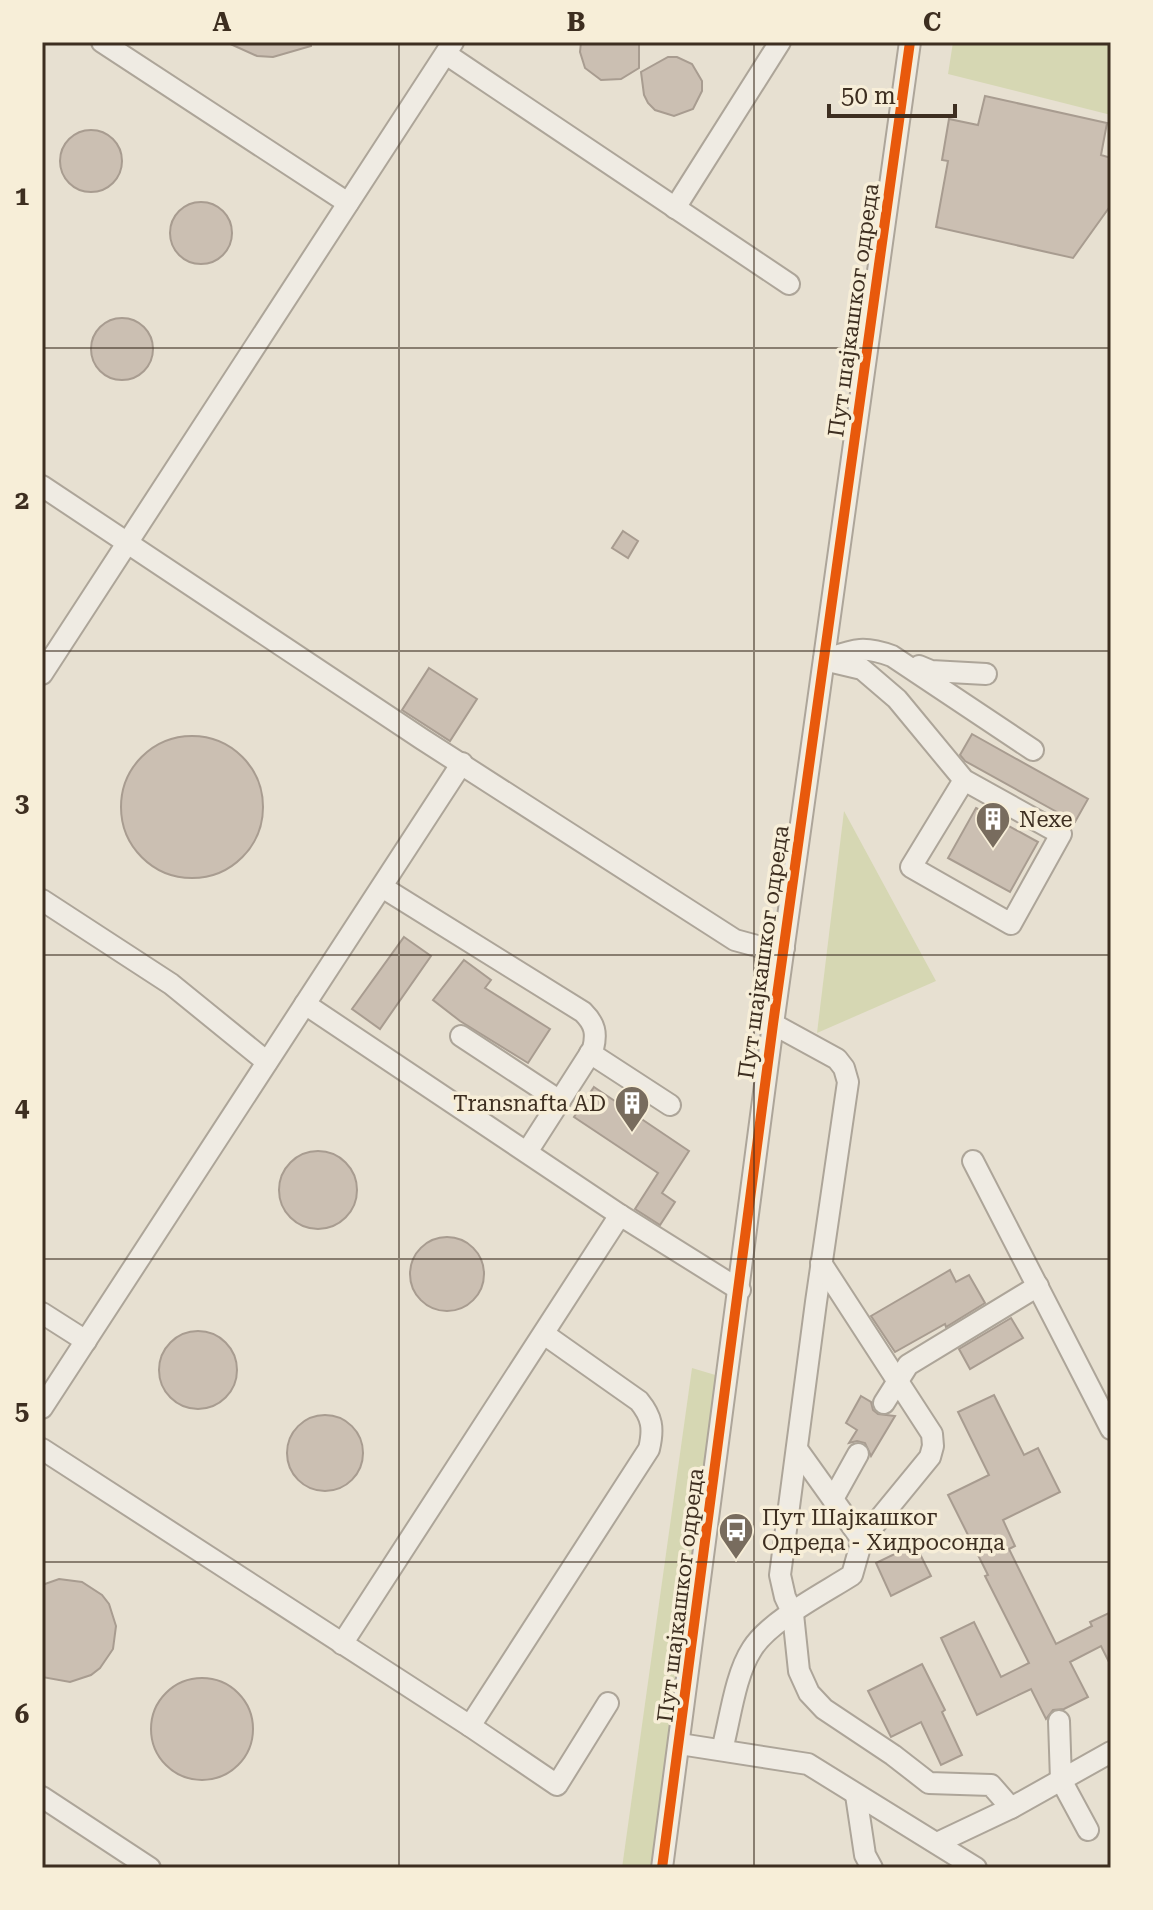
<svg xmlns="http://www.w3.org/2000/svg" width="1153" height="1910" viewBox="0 0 1153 1910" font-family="'Roboto Serif',serif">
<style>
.green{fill:#d6d7b3}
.building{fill:#cbbfb2;stroke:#a89c90;stroke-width:2}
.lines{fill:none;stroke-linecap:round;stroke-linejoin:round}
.minor-casing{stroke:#ada599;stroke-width:24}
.minor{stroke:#efebe3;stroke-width:20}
.cycleway-casing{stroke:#f7eed8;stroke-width:15}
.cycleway{stroke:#e8590c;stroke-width:10}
.grid{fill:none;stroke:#3d2e20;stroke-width:2;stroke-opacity:0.55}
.labels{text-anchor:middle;stroke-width:7;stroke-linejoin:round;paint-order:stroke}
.street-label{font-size:22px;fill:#3d2e20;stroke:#f7eed8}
.poi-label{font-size:22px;fill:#3d2e20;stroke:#f7eed8;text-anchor:start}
.neatline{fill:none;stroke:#3d2e20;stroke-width:3}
.grid-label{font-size:26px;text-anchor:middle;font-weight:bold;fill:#3d2e20}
</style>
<rect width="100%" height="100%" fill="#e7e0d1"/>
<g class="green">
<polygon points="953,42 1111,42 1111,115 948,74"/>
<polygon points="844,811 936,981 817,1033"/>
<polygon points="692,1368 722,1377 651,1868 622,1868"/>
</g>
<g class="building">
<polygon points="226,42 311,42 311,46 273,57 257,56"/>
<polygon points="581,42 639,42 639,68 621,79 601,80 585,68 580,52"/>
<polygon points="668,57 677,57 692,64 702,81 702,91 693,109 674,116 655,110 648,103 644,95 641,72"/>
<polygon points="985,96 1107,123 1101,155 1111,158 1111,205 1073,258 936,227 948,161 942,160 949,119 978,125"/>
<circle cx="91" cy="161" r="31"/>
<circle cx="201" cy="233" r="31"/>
<circle cx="122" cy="349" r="31"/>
<polygon points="623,531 638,541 628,558 612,548"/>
<polygon points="429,668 477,699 450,741 402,710"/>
<polygon points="972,734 1088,799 1075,822 965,761 960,755"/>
<circle cx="192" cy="807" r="71"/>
<polygon points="976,808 1038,842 1010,892 948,858"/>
<polygon points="404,937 431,956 380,1029 352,1009"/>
<polygon points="464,960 491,980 485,988 550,1029 528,1063 460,1021 433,1000"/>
<polygon points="594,1087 689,1151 662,1193 675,1202 660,1225 635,1209 658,1173 574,1117"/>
<circle cx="318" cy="1190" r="39"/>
<circle cx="447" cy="1274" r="37"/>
<polygon points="950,1270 956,1282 969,1275 985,1303 946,1327 945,1324 895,1352 871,1316"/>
<polygon points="1011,1318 1023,1338 970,1369 959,1349"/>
<circle cx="198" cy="1370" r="39"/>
<polygon points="994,1395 1024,1455 1038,1448 1060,1492 1003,1520 1015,1546 1009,1549 1056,1644 1092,1626 1090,1622 1111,1612 1111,1666 1101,1646 1070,1662 1088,1697 1064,1709 1053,1710 1046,1719 1031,1689 977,1715 941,1638 974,1622 1001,1677 1029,1663 985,1576 988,1575 948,1495 989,1475 958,1412"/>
<polygon points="861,1396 871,1402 873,1410 878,1414 895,1416 871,1456 865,1443 857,1441 849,1443 857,1430 846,1423"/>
<circle cx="325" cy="1453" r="38"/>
<polygon points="915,1544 931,1576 891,1596 876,1563"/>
<polygon points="59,1579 82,1582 102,1595 109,1604 116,1626 113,1649 100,1668 91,1675 70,1682 42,1677 42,1585"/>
<polygon points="922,1664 945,1710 942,1712 962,1755 941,1765 921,1722 891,1737 868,1691"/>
<circle cx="202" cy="1729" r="51"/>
</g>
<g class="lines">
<g class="minor-casing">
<g id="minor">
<polyline points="102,42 348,203"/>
<polyline points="446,54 789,284"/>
<polyline points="675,208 780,42"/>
<polyline points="42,486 422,739 735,940 757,946 784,948"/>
<polyline points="824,660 862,669 897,699 964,780 911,867 1011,924 1061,834 964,780"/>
<path d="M824,660C853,650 862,645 892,656L1033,750"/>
<polyline points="919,666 931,671 986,674"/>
<polyline points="42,674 453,42"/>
<path d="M382,887L583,1012C595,1024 597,1033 593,1049L527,1152"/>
<polyline points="42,900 171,984 267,1062"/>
<polyline points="305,1004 620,1215 740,1290"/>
<polyline points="773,1024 837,1059 844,1068 848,1082 816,1302 780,1575 785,1597 793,1614 799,1671 809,1693 824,1709 893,1755 929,1783 991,1785 1011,1808"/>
<polyline points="461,1036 560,1101"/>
<polyline points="590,1053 670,1105"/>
<polyline points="973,1161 1111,1429"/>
<polyline points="42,1313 86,1341"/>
<polyline points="884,1403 908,1365 1038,1286"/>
<polyline points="42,1408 462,763"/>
<polyline points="42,1449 470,1726 557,1785 608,1703"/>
<polyline points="797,1449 862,1540"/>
<polyline points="833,1499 858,1454"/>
<polyline points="342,1644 620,1215"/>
<polyline points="1059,1721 1061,1780 1088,1830"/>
<path d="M470,1726L649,1449C654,1428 652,1417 639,1401L544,1334"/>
<polyline points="680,1744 808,1764 976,1868"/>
<path d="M722,1750C730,1720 735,1675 752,1649C769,1621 824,1593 852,1575L862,1540L930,1457L933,1446L932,1434L821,1263"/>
<polyline points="856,1795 865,1855 872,1868"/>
<polyline points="42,1797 150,1868"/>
<polyline points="937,1843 1011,1808 1111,1752"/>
<polyline points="662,1868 773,1024 910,42"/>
</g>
</g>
<use href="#minor" class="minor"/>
<g class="cycleway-casing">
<polyline id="cycleway" points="662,1868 773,1024 910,42"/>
</g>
<use href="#cycleway" class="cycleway"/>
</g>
<path class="grid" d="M399,42V1868M754,42V1868M42,348H1111M42,651H1111M42,955H1111M42,1259H1111M42,1562H1111"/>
<defs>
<g id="building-pin" transform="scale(1.8)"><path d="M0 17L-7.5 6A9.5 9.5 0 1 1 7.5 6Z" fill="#786c5e" stroke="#f7eed8"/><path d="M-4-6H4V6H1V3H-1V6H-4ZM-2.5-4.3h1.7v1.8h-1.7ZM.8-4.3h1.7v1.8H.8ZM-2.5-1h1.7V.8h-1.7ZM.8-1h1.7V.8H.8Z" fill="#fff"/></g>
<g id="bus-pin" transform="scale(1.8)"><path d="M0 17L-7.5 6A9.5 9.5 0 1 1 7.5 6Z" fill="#786c5e" stroke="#f7eed8"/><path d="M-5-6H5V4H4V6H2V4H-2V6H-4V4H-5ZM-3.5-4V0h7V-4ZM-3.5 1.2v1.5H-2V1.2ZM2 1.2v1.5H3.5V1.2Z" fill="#fff"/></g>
</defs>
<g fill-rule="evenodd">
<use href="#building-pin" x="993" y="819"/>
<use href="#building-pin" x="632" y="1103"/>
<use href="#bus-pin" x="736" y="1530"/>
</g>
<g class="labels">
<g class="street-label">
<text transform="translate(853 310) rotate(-82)" y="8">Пут шајкашког одреда</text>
<text transform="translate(763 952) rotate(-82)" y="8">Пут шајкашког одреда</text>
<text transform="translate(680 1595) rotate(-83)" y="8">Пут шајкашког одреда</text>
</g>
<g class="poi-label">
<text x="1019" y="827">Nexe</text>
<text x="606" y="1111" text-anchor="end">Transnafta AD</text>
<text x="762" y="1525">Пут Шајкашког<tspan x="762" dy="25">Одреда - Хидросонда</tspan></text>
</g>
</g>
<rect width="1153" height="1910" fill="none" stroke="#f7eed8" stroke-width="88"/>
<path d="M829 104v12h126v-12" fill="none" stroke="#3d2e20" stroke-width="4"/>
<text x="841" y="104" font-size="24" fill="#3d2e20" stroke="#f7eed8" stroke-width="6" paint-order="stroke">50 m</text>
<rect x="44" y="44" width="1065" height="1822" class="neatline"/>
<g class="grid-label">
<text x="222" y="31">A</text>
<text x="576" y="31">B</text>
<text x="932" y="31">C</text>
<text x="22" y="205">1</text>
<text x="22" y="509">2</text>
<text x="22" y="812">3</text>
<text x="22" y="1116">4</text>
<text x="22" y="1420">5</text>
<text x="22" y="1723">6</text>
</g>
</svg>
